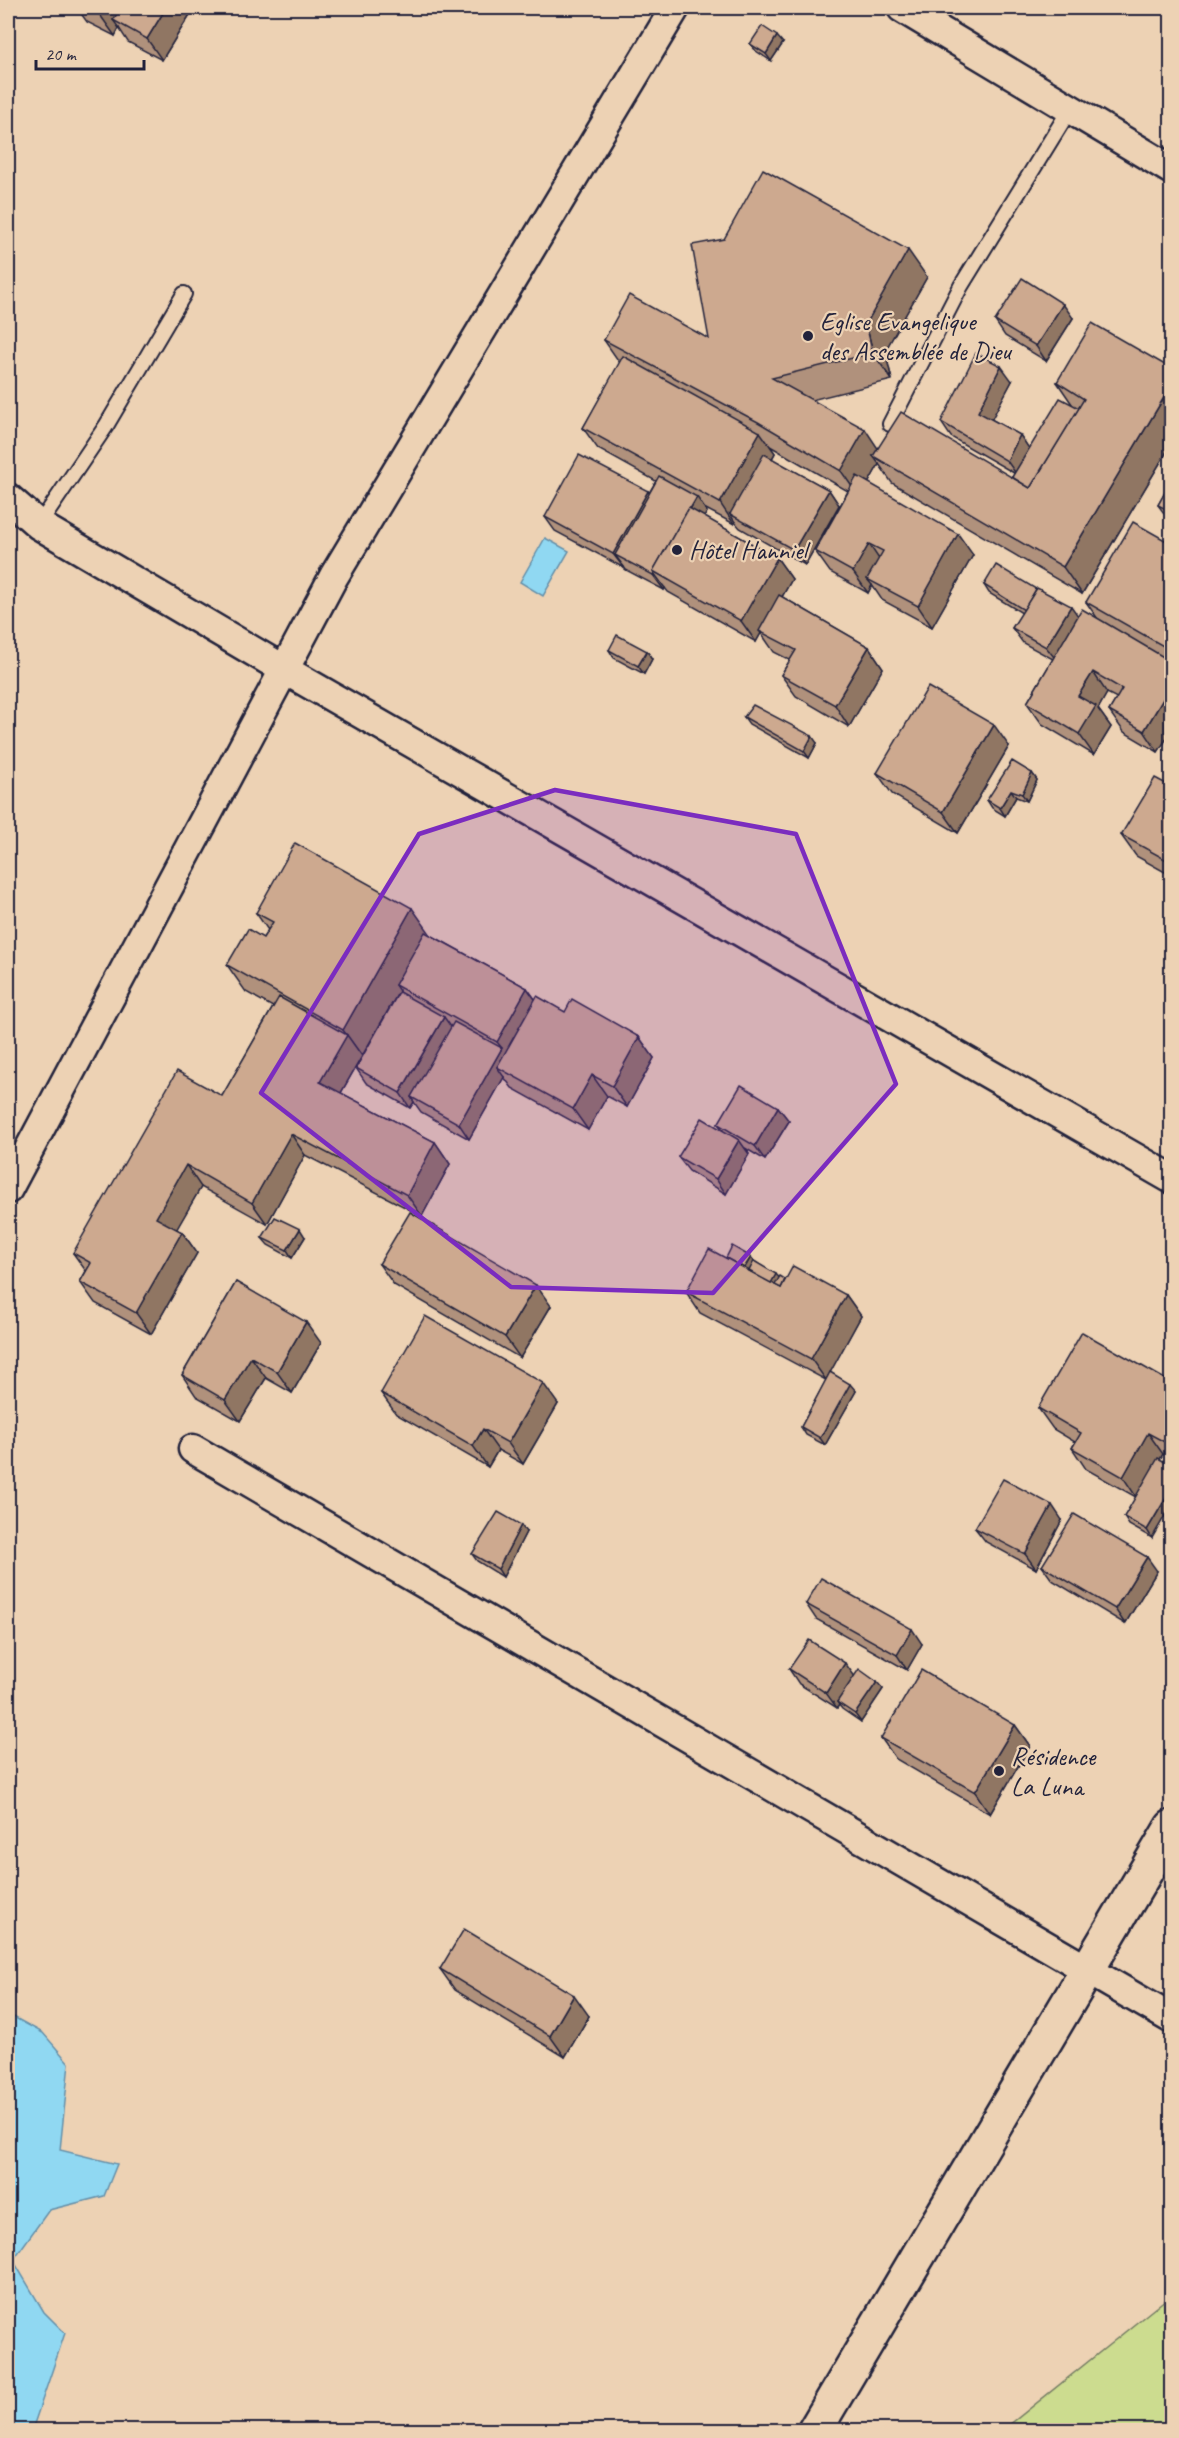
<svg xmlns="http://www.w3.org/2000/svg" width="1179" height="2438" viewBox="0 0 1179 2438" font-family="Caveat,sans-serif">
<style>
.green{fill:#ccdc8f;stroke:#777f65;stroke-width:1.5}
.water{fill:#90d8f2;stroke:#648fa9;stroke-width:1.5}
.lines{fill:none;stroke-linecap:round;stroke-linejoin:round}
.service-casing{stroke:#22223b;stroke-width:18}
.minor-casing{stroke:#22223b;stroke-width:33}
.tertiary-casing{stroke:#22223b;stroke-width:38}
.service{stroke:#edd2b4;stroke-width:14}
.minor{stroke:#edd2b4;stroke-width:28}
.tertiary{stroke:#edd2b4;stroke-width:33}
.wall{fill:#b0917b;stroke:#22223b;stroke-width:1.5}
.shaded-wall{fill:#907664;stroke:#22223b;stroke-width:1.5}
.building{fill:#cda98f;stroke:#22223b;stroke-width:1.5}
.marked{fill:#7b2cbf;fill-opacity:0.2;stroke:#7b2cbf;stroke-width:4.5;stroke-linejoin:round}
.poi-dot{fill:#22223b;stroke:#edd2b4;stroke-width:2}
.labels{text-anchor:middle;stroke-width:4.5;stroke-linejoin:round;paint-order:stroke}
.poi-label{font-size:26px;fill:#22223b;stroke:#edd2b4;text-anchor:start}
</style>
<rect width="100%" height="100%" fill="#edd2b4"/>
<filter id="ink" filterUnits="userSpaceOnUse"><feTurbulence type="fractalNoise" baseFrequency=".0167" numOctaves="2"/><feDisplacementMap in="SourceGraphic" scale="12" xChannelSelector="R" yChannelSelector="G"/><feConvolveMatrix kernelMatrix="1 2 1 2 8 2 1 2 1" color-interpolation-filters="sRGB"/></filter>
<g filter="url(#ink)">
<polygon class="green" points="1171,2295 1171,2430 1003,2430"/>
<g class="water">
<polygon points="545,538 569,551 543,596 520,582"/>
<polygon points="8,2014 43,2033 69,2063 60,2150 117,2164 104,2196 49,2210 13,2260 44,2312 65,2333 32,2430 8,2430"/>
</g>
<g class="lines">
<g class="service-casing">
<g id="service">
<polyline points="890,424 961,286 1070,109"/>
<polyline points="39,525 106,426 184,294"/>
</g>
</g>
<g class="minor-casing">
<g id="minor">
<polyline points="902,8 1172,170"/>
<polyline points="8,498 39,525 285,670 1172,1179"/>
<polyline points="8,1189 334,576 675,8"/>
<polyline points="193,1449 1172,2019"/>
</g>
</g>
<g class="tertiary-casing">
<polyline id="tertiary" points="815,2430 1172,1827"/>
</g>
<use href="#service" class="service"/>
<use href="#minor" class="minor"/>
<use href="#tertiary" class="tertiary"/>
</g>
<g class="wall">
<polygon points="77,8 194,8 162,60 128,42 119,28 115,36 87,22"/>
<polygon points="783,43 771,61 756,51 750,44"/>
<polygon points="927,277 885,351 892,380 811,400 878,449 1013,478 1014,473 951,437 941,422 1012,381 991,419 1020,435 1029,449 1072,404 1057,382 1172,369 1172,443 1082,594 892,483 879,464 868,483 973,555 932,627 882,600 872,585 868,593 830,572 815,551 848,491 770,446 775,453 772,459 829,490 839,505 805,565 740,528 735,522 734,524 704,508 707,512 704,517 777,558 792,579 782,597 869,647 883,668 849,727 796,696 781,675 790,660 774,652 761,633 756,642 668,592 665,588 664,590 626,570 624,567 624,568 555,531 545,517 648,491 649,493 656,481 598,449 583,428 620,363 604,340 709,339"/>
<polygon points="1073,318 1046,361 1005,336 995,321"/>
<polygon points="1172,480 1172,524 1158,505"/>
<polygon points="1172,544 1172,730 1158,752 1124,732 1109,711 1117,698 1107,693 1098,709 1111,727 1094,755 1042,724 1027,703 1053,659 1023,643 1012,628 1022,613 989,593 984,585 1078,617 1098,619 1086,602"/>
<polygon points="609,650 647,651 652,659 644,674 614,658"/>
<polygon points="744,717 817,743 809,758 749,724"/>
<polygon points="1009,746 958,833 892,794 877,773"/>
<polygon points="1032,773 1037,780 1027,801 1016,797 1005,816 992,808 987,800"/>
<polygon points="1172,787 1172,876 1136,856 1121,835"/>
<polygon points="256,913 431,935 527,988 535,999 565,1012 639,1037 654,1058 627,1107 607,1096 588,1130 512,1088 504,1077 469,1139 421,1112 414,1102 410,1108 366,1083 356,1068 399,992 399,991 341,1093 435,1142 450,1164 422,1216 305,1155 267,1224 201,1187 176,1229 182,1232 197,1253 151,1334 95,1303 80,1282 86,1271 73,1253 222,1096 273,1007 246,992 227,965 263,938 268,930"/>
<polygon points="778,1107 789,1121 765,1160 745,1148 749,1154 726,1194 689,1171 678,1157 723,1130 718,1124"/>
<polygon points="305,1237 292,1258 268,1245 262,1238"/>
<polygon points="726,1258 754,1261 779,1278 846,1295 861,1316 830,1372 856,1391 825,1445 806,1435 801,1427 826,1380 700,1313 686,1292"/>
<polygon points="379,1264 551,1306 520,1358 394,1285"/>
<polygon points="236,1282 321,1343 292,1393 266,1378 240,1421 196,1396 182,1375"/>
<polygon points="1172,1383 1172,1459 1163,1454 1160,1459 1152,1538 1129,1525 1124,1517 1136,1497 1086,1469 1072,1448 1075,1442 1053,1429 1038,1408"/>
<polygon points="381,1393 558,1404 523,1464 498,1450 488,1467 396,1414"/>
<polygon points="1062,1520 1036,1569 986,1542 975,1528"/>
<polygon points="526,1532 503,1577 477,1561 472,1554"/>
<polygon points="1042,1566 1157,1571 1125,1624 1052,1580"/>
<polygon points="806,1604 922,1644 907,1670 816,1619"/>
<polygon points="789,1669 854,1676 883,1689 861,1722 842,1709 839,1705 837,1708 799,1684"/>
<polygon points="1015,1725 1030,1746 990,1814 896,1759 881,1738"/>
<polygon points="440,1969 589,2016 565,2057 455,1990"/>
</g>
<g class="shaded-wall">
<polygon points="104,8 130,8 113,20 119,28 115,36 100,15"/>
<polygon points="166,8 194,8 162,60 147,39"/>
<polygon points="777,36 783,43 771,61 766,54"/>
<polygon points="908,250 927,277 885,351 892,380 873,353 866,324"/>
<polygon points="1063,304 1073,318 1046,361 1036,346"/>
<polygon points="1001,366 1012,381 988,426 978,412"/>
<polygon points="1172,384 1172,443 1082,594 1063,567"/>
<polygon points="865,429 883,456 873,456 879,464 860,498 841,471"/>
<polygon points="760,432 775,453 738,518 730,514 735,522 734,524 720,503"/>
<polygon points="1020,435 1030,450 1017,475 1007,461"/>
<polygon points="829,490 839,505 805,565 794,550"/>
<polygon points="648,491 658,506 615,555 624,567 624,568 613,554"/>
<polygon points="697,497 707,512 669,580 655,572"/>
<polygon points="958,534 973,555 932,627 918,606"/>
<polygon points="869,544 883,565 867,579 872,585 868,593 853,572"/>
<polygon points="777,558 792,579 762,632 759,631 761,633 756,642 741,621"/>
<polygon points="654,573 665,588 664,590 653,575"/>
<polygon points="1071,606 1081,620 1057,661 1046,647"/>
<polygon points="869,647 883,668 849,727 835,705"/>
<polygon points="647,651 652,659 644,674 638,666"/>
<polygon points="1093,672 1107,693 1098,709 1111,727 1094,755 1079,734 1078,696"/>
<polygon points="1172,684 1172,730 1158,752 1144,731"/>
<polygon points="994,725 1009,746 958,833 943,812"/>
<polygon points="812,736 817,743 809,758 804,751"/>
<polygon points="1032,773 1037,780 1027,801 1022,794"/>
<polygon points="1011,790 1016,797 1005,816 1000,808"/>
<polygon points="412,908 431,935 395,985 399,991 362,1056 343,1030"/>
<polygon points="527,988 542,1009 497,1067 504,1077 469,1139 459,1124 502,1048 497,1042"/>
<polygon points="444,1017 454,1031 411,1097 414,1102 410,1108 400,1093"/>
<polygon points="347,1035 362,1056 335,1103 320,1082"/>
<polygon points="639,1037 654,1058 627,1107 612,1086"/>
<polygon points="592,1075 607,1096 588,1130 573,1109"/>
<polygon points="778,1107 789,1121 765,1160 755,1146"/>
<polygon points="291,1134 305,1155 267,1224 252,1203"/>
<polygon points="739,1140 749,1154 726,1194 716,1179"/>
<polygon points="435,1142 450,1164 422,1216 407,1195"/>
<polygon points="186,1165 201,1187 171,1239 156,1218"/>
<polygon points="300,1229 305,1237 292,1258 287,1250"/>
<polygon points="182,1232 197,1253 151,1334 136,1313"/>
<polygon points="751,1257 756,1264 749,1277 742,1273"/>
<polygon points="776,1274 782,1281 768,1288"/>
<polygon points="536,1285 551,1306 520,1358 505,1337"/>
<polygon points="846,1295 861,1316 826,1380 811,1359"/>
<polygon points="306,1322 321,1343 292,1393 277,1372"/>
<polygon points="251,1357 266,1378 240,1421 225,1400"/>
<polygon points="543,1383 558,1404 523,1464 508,1443"/>
<polygon points="850,1384 856,1391 825,1445 820,1438"/>
<polygon points="483,1429 498,1450 488,1467 473,1446"/>
<polygon points="1148,1433 1163,1454 1137,1498 1123,1477"/>
<polygon points="1172,1488 1172,1504 1152,1538 1147,1530"/>
<polygon points="1052,1505 1062,1520 1036,1569 1025,1554"/>
<polygon points="521,1525 526,1532 503,1577 498,1569"/>
<polygon points="1147,1557 1157,1571 1125,1624 1115,1609"/>
<polygon points="912,1629 922,1644 907,1670 897,1655"/>
<polygon points="845,1663 856,1678 837,1702 839,1705 837,1708 826,1693"/>
<polygon points="877,1682 883,1689 861,1722 855,1714"/>
<polygon points="1015,1725 1030,1746 990,1814 975,1792"/>
<polygon points="574,1995 589,2016 565,2057 550,2036"/>
</g>
<g class="building">
<polygon points="86,8 104,8 100,15"/>
<polygon points="121,8 166,8 147,39 113,20"/>
<polygon points="762,26 777,36 766,54 750,44"/>
<polygon points="763,169 908,250 866,324 873,353 772,378 865,429 841,471 758,422 604,340 629,295 709,339 692,245 724,239"/>
<polygon points="1022,278 1063,304 1036,346 995,321"/>
<polygon points="1092,323 1172,369 1172,384 1063,567 873,456 901,412 1030,488 1084,399 1057,382"/>
<polygon points="976,353 1001,366 978,412 1020,435 1007,461 941,422"/>
<polygon points="623,356 760,432 720,503 583,428"/>
<polygon points="1060,398 1079,408 1030,488 1012,477"/>
<polygon points="764,454 829,490 794,550 730,514"/>
<polygon points="579,455 648,491 613,554 545,517"/>
<polygon points="659,476 697,497 690,509 689,508 653,571 654,573 653,575 615,555"/>
<polygon points="857,476 958,534 918,606 867,579 883,551 869,544 853,572 815,551"/>
<polygon points="1172,480 1172,512 1158,505"/>
<polygon points="689,508 777,558 741,621 653,571"/>
<polygon points="1133,522 1172,544 1172,651 1086,602"/>
<polygon points="996,565 1036,589 1024,610 984,585"/>
<polygon points="1037,588 1071,606 1046,647 1012,628"/>
<polygon points="779,595 869,647 835,705 781,675 796,650 759,631"/>
<polygon points="1082,609 1172,662 1172,684 1144,731 1109,711 1122,689 1093,672 1078,696 1096,706 1079,734 1027,703"/>
<polygon points="617,635 647,651 638,666 609,650"/>
<polygon points="928,687 994,725 943,812 877,773"/>
<polygon points="753,705 812,736 804,751 744,717"/>
<polygon points="1012,761 1032,773 1022,794 1011,790 1000,808 987,800"/>
<polygon points="1155,778 1172,787 1172,863 1121,835"/>
<polygon points="295,843 412,908 343,1030 227,965 248,929 263,938 273,922 256,913"/>
<polygon points="425,932 527,988 497,1042 395,985"/>
<polygon points="399,992 444,1017 400,1093 356,1068"/>
<polygon points="537,996 565,1012 572,999 639,1037 612,1086 592,1075 573,1109 497,1067"/>
<polygon points="279,997 347,1035 320,1082 435,1142 407,1195 291,1134 252,1203 186,1165 156,1218 182,1232 136,1313 80,1282 91,1263 73,1253 177,1071 222,1096"/>
<polygon points="454,1022 502,1048 459,1124 411,1097"/>
<polygon points="741,1085 778,1107 755,1146 718,1124"/>
<polygon points="702,1118 739,1140 716,1179 678,1157"/>
<polygon points="410,1212 536,1285 505,1337 379,1264"/>
<polygon points="275,1217 300,1229 287,1250 262,1238"/>
<polygon points="732,1246 751,1257 744,1268 726,1258"/>
<polygon points="709,1249 781,1288 793,1266 846,1295 811,1359 686,1292"/>
<polygon points="754,1261 776,1274 771,1283 749,1271"/>
<polygon points="780,1276 785,1279 781,1288 775,1285"/>
<polygon points="236,1282 306,1322 277,1372 251,1357 225,1400 182,1375"/>
<polygon points="425,1316 543,1383 508,1443 483,1429 473,1446 381,1393"/>
<polygon points="1082,1332 1172,1383 1172,1446 1148,1433 1123,1477 1072,1448 1081,1433 1038,1408"/>
<polygon points="830,1372 850,1384 820,1438 801,1427"/>
<polygon points="1158,1458 1172,1466 1172,1488 1147,1530 1124,1517"/>
<polygon points="1003,1479 1052,1505 1025,1554 975,1528"/>
<polygon points="498,1512 521,1525 498,1569 472,1554"/>
<polygon points="1074,1514 1147,1557 1115,1609 1042,1566"/>
<polygon points="821,1578 912,1629 897,1655 806,1604"/>
<polygon points="809,1640 845,1663 826,1693 789,1669"/>
<polygon points="859,1669 877,1682 855,1714 837,1702"/>
<polygon points="921,1670 1015,1725 975,1792 881,1738"/>
<polygon points="464,1929 574,1995 550,2036 440,1969"/>
</g>
</g>
<path class="marked" d="M555,790L796,834L896,1084L713,1293L511,1287L261,1093L419,834Z"/>
<g class="poi-dot">
<circle cx="808" cy="336" r="6"/>
<circle cx="677" cy="550" r="6"/>
<circle cx="999" cy="1771" r="6"/>
</g>
<g class="labels">
<g class="poi-label">
<text x="820" y="330">Eglise Evangelique<tspan x="820" dy="30">des Assemblée de Dieu</tspan></text>
<text x="689" y="559">Hôtel Hanniel</text>
<text x="1011" y="1765">Résidence<tspan x="1011" dy="30">La Luna</tspan></text>
</g>
</g>
<rect width="1179" height="2438" fill="none" stroke="#edd2b4" stroke-width="30"/>
<rect x="15" y="15" width="1149" height="2408" fill="none" stroke="#22223b" stroke-width="2" filter="url(#ink)"/>
<path d="M36 60v9h108v-9" fill="none" stroke="#22223b" stroke-width="3"/>
<text x="45" y="60" font-size="18" fill="#22223b" stroke="#edd2b4" stroke-width="4.5" paint-order="stroke">20 m</text>
</svg>
